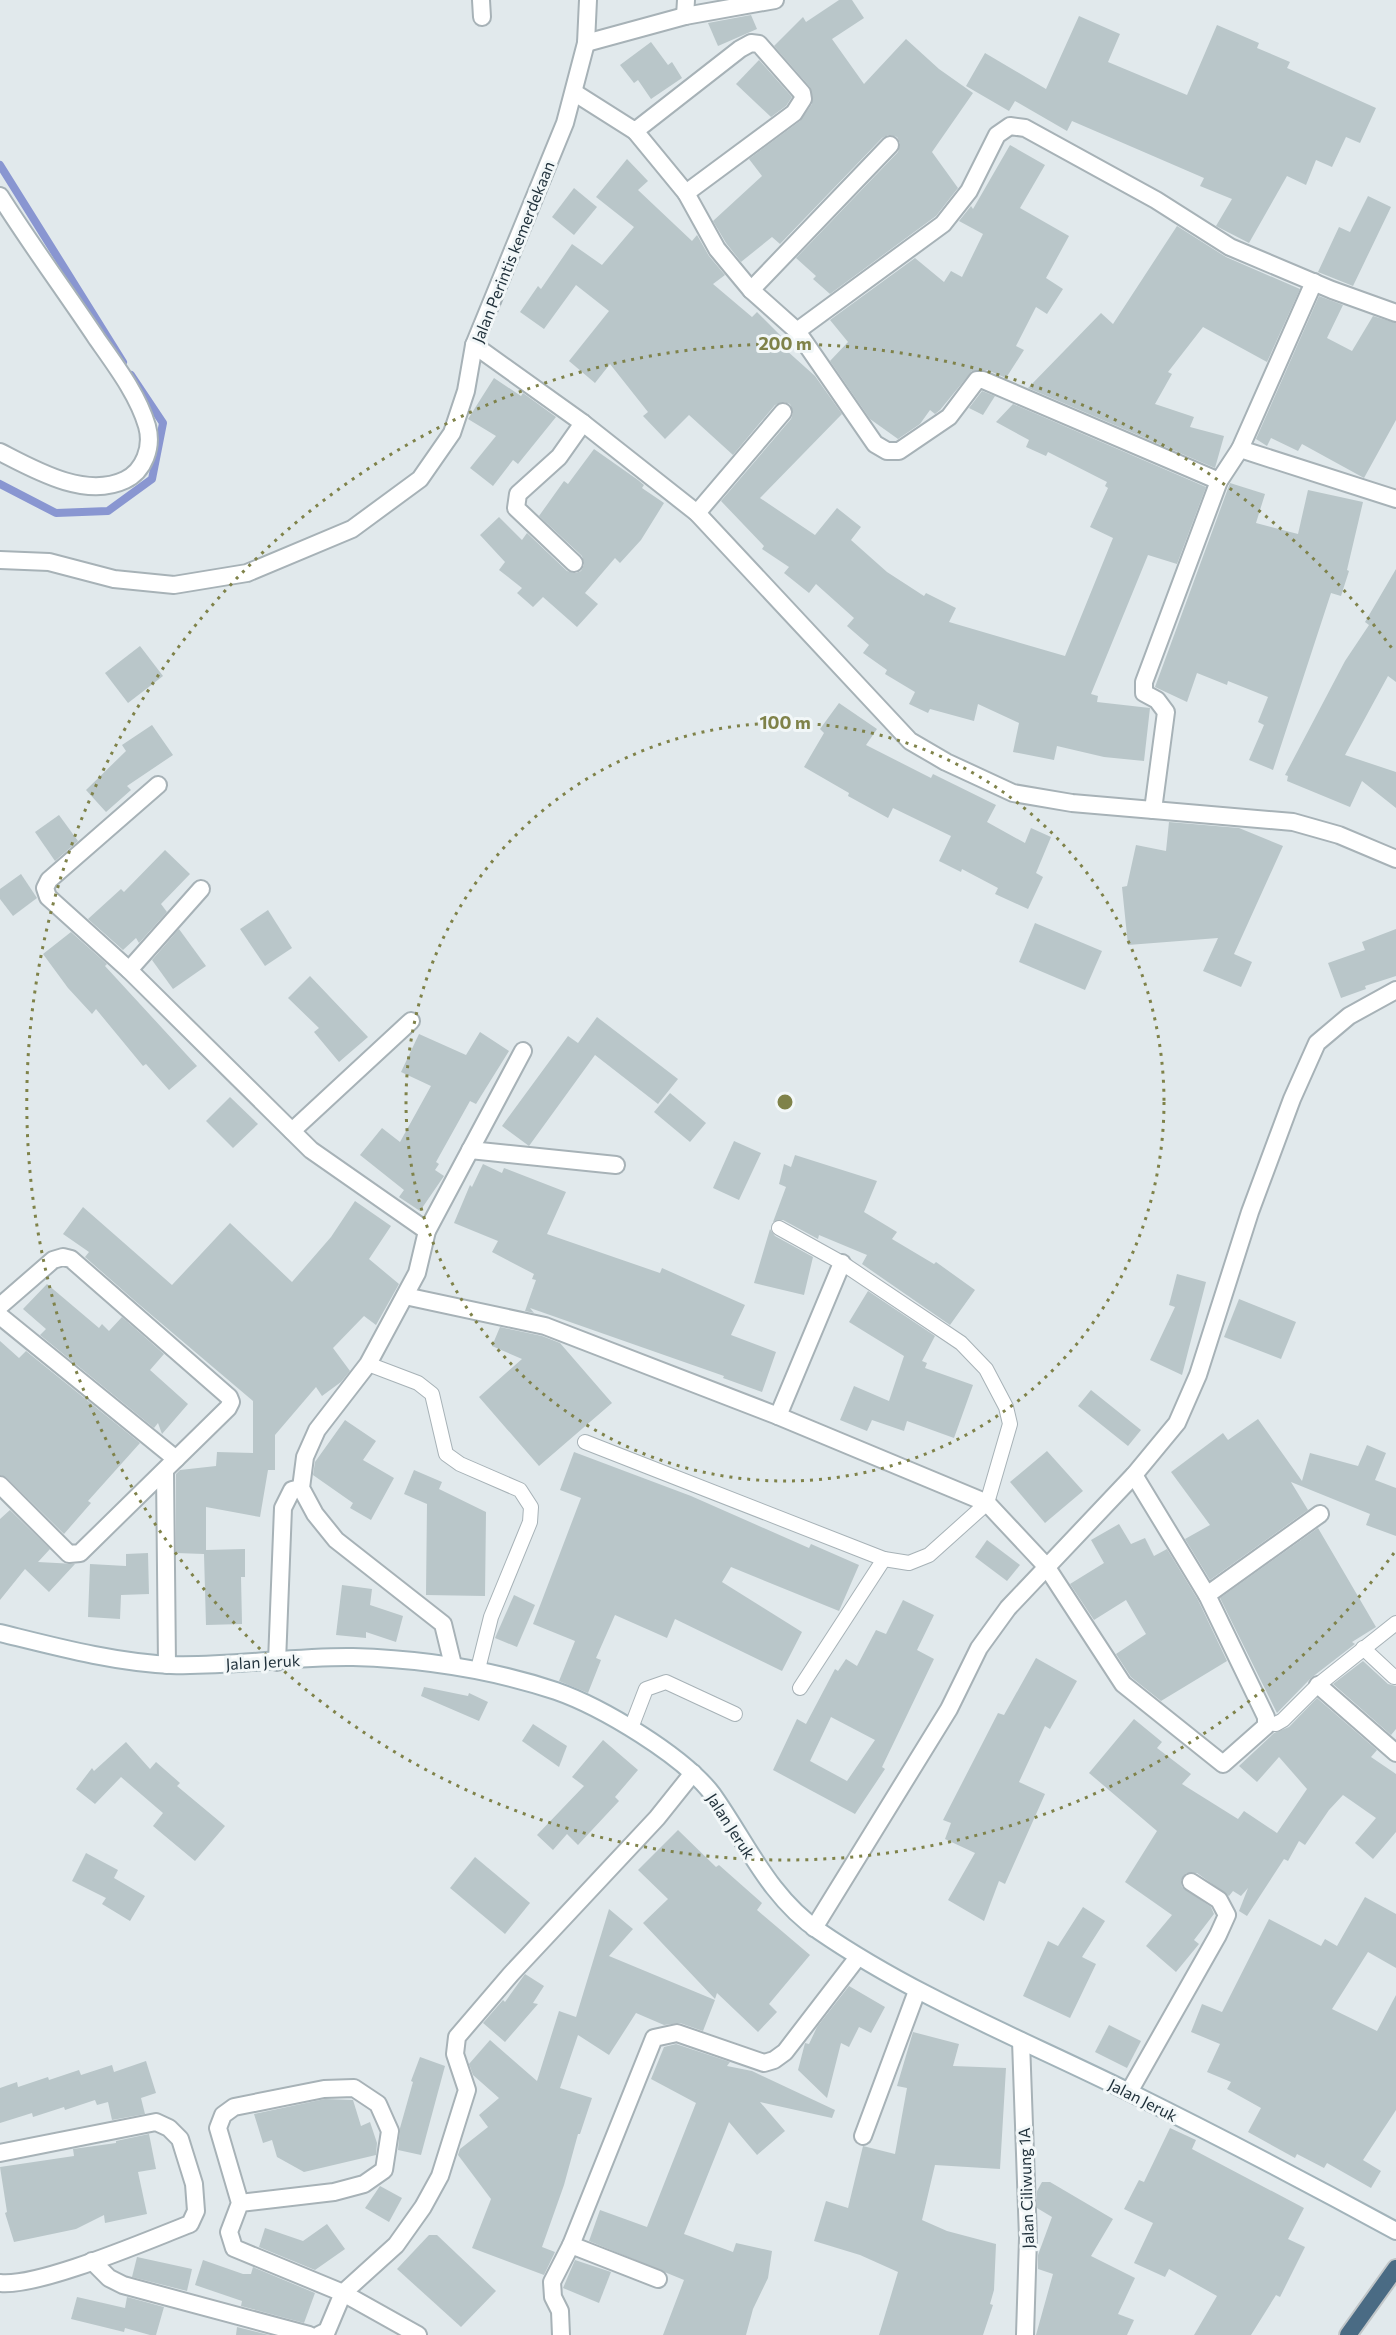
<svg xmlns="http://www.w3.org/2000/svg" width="1396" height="2335" viewBox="0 0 1396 2335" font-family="Commissioner,sans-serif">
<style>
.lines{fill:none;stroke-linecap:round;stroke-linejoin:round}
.stream{stroke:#8996d1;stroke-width:8}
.building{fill:#b9c6c9;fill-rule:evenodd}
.service-casing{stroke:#a7b2b7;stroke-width:16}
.minor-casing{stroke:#a7b2b7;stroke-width:20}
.tertiary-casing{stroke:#a7b2b7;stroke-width:20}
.secondary-casing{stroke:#a2b3ba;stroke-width:20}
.trunk-casing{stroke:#c1c6c8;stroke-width:20}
.service{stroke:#fff;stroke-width:14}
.minor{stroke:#fff;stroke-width:16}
.tertiary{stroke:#fff;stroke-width:16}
.secondary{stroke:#fff;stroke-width:16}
.trunk{stroke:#4a6b84;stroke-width:16}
.ring{fill:none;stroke:#7f8249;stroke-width:3;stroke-dasharray:3 6}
.labels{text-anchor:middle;stroke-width:6;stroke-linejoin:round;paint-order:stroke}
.street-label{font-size:16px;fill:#21323c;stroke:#f2f7f8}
.centre{fill:#7f8249;stroke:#f2f7f8;stroke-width:3}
.ring-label{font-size:18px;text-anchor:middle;font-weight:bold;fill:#7f8249;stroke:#f2f7f8;stroke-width:6;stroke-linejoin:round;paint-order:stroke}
</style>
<rect width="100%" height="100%" fill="#e1e9ec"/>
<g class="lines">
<g class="stream">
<polyline points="0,165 123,362"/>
<polyline points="0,484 56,513 108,511 152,479 163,423 131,375"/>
</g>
</g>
<g class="building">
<polygon points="839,0 852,0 864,18 832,39 864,84 906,39 939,69 973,93 932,152 958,188 936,216 830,294 813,279 816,276 796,258 898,152 900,143 897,137 888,135 882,138 780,244 772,237 741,262 726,243 713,221 762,176 749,159 800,121 812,104 810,87 774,46 803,17 806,22"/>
<polygon points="751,15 757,29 718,46 708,23"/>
<polygon points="1079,16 1120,34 1108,62 1187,95 1217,25 1259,43 1257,48 1290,62 1287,68 1376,108 1360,143 1346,137 1332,167 1316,160 1306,185 1287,176 1249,243 1216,226 1232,199 1200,186 1204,178 1072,121 1067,131 1015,101 1009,111 966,86 985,53 1046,89"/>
<polygon points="651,42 668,65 672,62 682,78 651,99 638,80 634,83 620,65"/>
<polygon points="759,60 792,97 786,106 771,117 736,84"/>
<polygon points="1010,145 1045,165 1020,208 1069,236 1046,278 1063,289 1047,314 1036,307 1016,346 1024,350 1006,378 987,370 972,371 940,410 935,414 930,410 920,424 898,439 870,419 830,361 848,342 830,320 915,258 944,282 951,271 962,277 983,234 959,221 971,206 973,209"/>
<polygon points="627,159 648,181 638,190 692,241 697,235 709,256 725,275 713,284 752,317 757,312 781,336 776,341 815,376 842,414 760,498 815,535 837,508 861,527 851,540 887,572 924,596 926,593 956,608 949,622 1065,656 1113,538 1090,527 1108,488 1105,486 1107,482 1048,452 1046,456 1026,447 1029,440 996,422 1013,404 1206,487 1177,564 1148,555 1091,694 1098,696 1097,702 1150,708 1144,761 1104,757 1057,746 1054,760 1013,752 1019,723 978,704 974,721 930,709 928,713 909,704 915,692 885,674 887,670 863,653 869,645 847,626 854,618 816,584 809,593 784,573 789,567 762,549 764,546 721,501 791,419 793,413 790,404 784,402 775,405 733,455 689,415 665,439 643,416 648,412 610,364 595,383 569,361 609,311 576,285 544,329 520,312 538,286 541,289 572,244 602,265 634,227 596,197"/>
<polygon points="574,188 597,207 574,235 552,217"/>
<polygon points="1368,196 1391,207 1353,286 1318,272 1339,227 1350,232"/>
<polygon points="1177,226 1226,257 1300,289 1267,362 1203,327 1168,372 1172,374 1155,404 1194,417 1190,427 1224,436 1215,468 1028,388 1101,313 1113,324"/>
<polygon points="1319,296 1343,305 1327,338 1352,351 1373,316 1396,323 1396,420 1364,478 1302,444 1298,451 1271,438 1267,446 1256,439"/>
<polygon points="494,378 521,396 523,393 556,417 518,464 513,460 493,486 470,468 496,436 468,419"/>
<polygon points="982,391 995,396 983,415 969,408"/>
<polygon points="594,449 638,480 644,485 642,488 664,503 641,540 620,563 615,558 585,593 598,604 577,627 543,597 533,607 517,593 522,588 499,570 505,562 480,535 499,517 522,540 527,533 567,571 576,573 581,571 584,565 582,556 539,516 564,481 568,484"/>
<polygon points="1230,483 1265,494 1256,523 1298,534 1308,490 1363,502 1347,570 1349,571 1341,596 1331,593 1273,770 1249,760 1264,725 1258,722 1268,697 1228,681 1227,685 1197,673 1187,702 1155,687"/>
<polygon points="1396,569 1396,682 1388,676 1345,755 1396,772 1396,808 1362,781 1350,807 1287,781 1288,776 1285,775 1345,661 1369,625 1365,622"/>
<polygon points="140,646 163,676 128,703 105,673"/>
<polygon points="839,703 877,729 866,745 931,778 933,774 996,805 987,822 1025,843 1031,828 1051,837 1036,873 1043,877 1028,909 995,894 998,888 962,869 961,872 939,861 951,836 893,808 888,818 848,796 849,793 804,767 824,733 820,729"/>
<polygon points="152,725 173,755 127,786 131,790 106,812 86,790 126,751 122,745"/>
<polygon points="59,815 78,841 55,861 35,832"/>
<polygon points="1169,822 1239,828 1283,846 1234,954 1252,962 1241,987 1203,971 1218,938 1128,945 1122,887 1127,886 1136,845 1166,851"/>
<polygon points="165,850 190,874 161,904 167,912 139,943 136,938 123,950 88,919 121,889 124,892"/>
<polygon points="21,874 37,898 13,916 0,899 0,889"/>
<polygon points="268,910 292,948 265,966 240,929"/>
<polygon points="1035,923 1102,951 1085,990 1019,962"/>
<polygon points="179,929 206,966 173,989 152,960"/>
<polygon points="1396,929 1396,976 1365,986 1366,989 1341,998 1328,963 1365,950 1362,942"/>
<polygon points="71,932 107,964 105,966 197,1066 169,1090 146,1064 143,1066 96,1009 92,1014 68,988 43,954"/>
<polygon points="310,976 368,1037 339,1062 314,1032 319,1028 288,998"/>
<polygon points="597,1017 678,1079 658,1104 595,1055 529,1146 502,1126 568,1036 578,1043"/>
<polygon points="480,1032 509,1051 476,1104 470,1101 436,1162 439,1164 435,1170 444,1176 420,1211 399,1197 404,1190 360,1155 382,1128 400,1142 431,1086 401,1072 419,1034 466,1055"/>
<polygon points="670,1093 706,1123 690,1142 654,1112"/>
<polygon points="230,1097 258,1124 233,1148 206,1121"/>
<polygon points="734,1141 761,1153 739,1200 713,1188"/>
<polygon points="795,1155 877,1181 864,1212 897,1232 892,1239 934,1264 936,1262 975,1290 950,1325 862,1264 867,1255 819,1235 818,1239 783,1220 773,1222 786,1187 779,1184 784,1164 791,1167"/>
<polygon points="483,1164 502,1173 504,1168 566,1192 547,1234 660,1273 662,1268 745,1305 731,1335 776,1352 762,1392 723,1378 724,1376 530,1308 534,1313 525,1311 536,1280 532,1279 534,1274 492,1252 498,1241 454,1223 470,1185 472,1187"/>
<polygon points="355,1201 391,1226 369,1259 399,1284 376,1325 364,1316 333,1348 350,1371 341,1382 322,1396 316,1387 275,1435 275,1470 268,1470 260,1517 206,1507 206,1550 245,1549 245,1577 241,1577 242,1624 206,1625 204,1554 176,1553 176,1474 180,1470 216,1466 217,1452 253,1453 253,1401 135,1301 85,1257 89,1252 63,1234 83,1207 172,1285 230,1223 292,1282 331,1237"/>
<polygon points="770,1229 775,1236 813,1257 804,1295 754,1283"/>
<polygon points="1177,1274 1206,1282 1182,1375 1150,1360 1175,1307 1169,1305"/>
<polygon points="47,1284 99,1328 102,1324 109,1331 122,1317 164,1354 150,1370 188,1404 162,1434 158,1423 154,1428 40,1335 46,1329 23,1309"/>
<polygon points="868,1291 935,1336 922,1361 927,1363 925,1368 973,1385 954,1438 907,1421 904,1431 872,1420 867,1431 840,1420 854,1386 889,1401 904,1356 849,1322"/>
<polygon points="1239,1299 1296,1322 1281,1359 1224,1337"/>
<polygon points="500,1327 542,1336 560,1343 612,1403 539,1466 479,1397 522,1359 492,1346"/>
<polygon points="0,1341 19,1358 26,1351 140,1443 88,1501 91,1503 64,1534 7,1478 0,1475"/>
<polygon points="1091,1390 1141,1430 1128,1446 1078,1406"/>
<polygon points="1258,1419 1302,1481 1310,1453 1358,1466 1367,1445 1386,1453 1375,1480 1396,1488 1396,1536 1366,1525 1370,1514 1291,1482 1308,1510 1210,1580 1185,1539 1210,1525 1171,1472 1223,1433 1228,1440"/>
<polygon points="345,1420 376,1441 363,1460 394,1478 371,1520 350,1508 353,1503 313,1475 315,1462"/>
<polygon points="1047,1451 1083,1491 1045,1523 1010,1482"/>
<polygon points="574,1452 691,1496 809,1548 811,1544 859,1565 839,1611 731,1567 722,1582 802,1632 782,1671 675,1619 667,1638 615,1615 596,1658 601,1660 588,1693 559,1681 575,1641 533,1624 581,1498 560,1490"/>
<polygon points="414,1470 442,1482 439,1489 486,1512 485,1596 426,1595 427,1504 404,1494"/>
<polygon points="10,1510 50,1549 38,1562 75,1564 49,1592 25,1569 0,1600 0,1519"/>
<polygon points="1119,1524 1131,1544 1145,1538 1154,1556 1167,1549 1198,1600 1227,1661 1161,1701 1131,1677 1116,1654 1146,1634 1126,1600 1094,1620 1070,1584 1104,1563 1091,1540"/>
<polygon points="1318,1528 1376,1627 1352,1642 1355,1644 1311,1678 1277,1713 1220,1598"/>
<polygon points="987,1540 1020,1565 1007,1581 975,1557"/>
<polygon points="148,1553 149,1594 121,1595 120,1619 88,1617 90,1564 126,1566 126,1554"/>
<polygon points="342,1585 372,1589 370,1605 403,1616 396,1642 366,1632 366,1638 336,1635"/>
<polygon points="514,1595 535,1605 517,1647 495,1638"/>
<path d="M903,1600L934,1615L917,1650L934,1659L882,1767L885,1769L855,1814L773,1770L797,1719L806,1724L835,1669L838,1671L846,1659L857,1666L876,1630L886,1634ZM831,1717L875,1740L847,1781L810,1761Z"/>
<polygon points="1036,1658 1077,1681 1050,1729 1045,1726 1019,1782 1045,1794 1005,1884 999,1881 984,1921 948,1900 975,1853 945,1839 951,1823 943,1820 998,1713 1004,1715"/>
<polygon points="1363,1661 1388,1684 1396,1686 1396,1729 1391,1735 1333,1684"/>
<polygon points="424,1687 468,1696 469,1693 488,1702 479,1721 421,1696"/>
<polygon points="1317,1698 1377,1750 1371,1757 1396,1774 1396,1832 1373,1859 1355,1843 1376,1818 1343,1795 1329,1810 1305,1845 1299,1841 1288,1861 1284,1859 1247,1916 1239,1911 1248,1888 1241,1896 1233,1891 1229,1896 1197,1873 1186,1873 1181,1881 1182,1887 1211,1907 1214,1914 1194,1940 1199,1944 1176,1972 1146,1946 1172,1915 1125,1882 1157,1831 1089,1773 1134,1719 1162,1742 1157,1748 1191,1774 1182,1784 1238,1819 1244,1811 1277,1833 1307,1789 1279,1757 1257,1782 1239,1766 1274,1733 1289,1727"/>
<polygon points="533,1724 567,1746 559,1767 522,1741"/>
<polygon points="603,1740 638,1770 615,1797 619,1801 578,1845 567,1834 553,1850 537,1835 584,1786 572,1777"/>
<polygon points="126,1742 150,1769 156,1762 180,1783 177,1786 225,1826 195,1861 153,1826 163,1813 121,1777 95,1804 76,1789 92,1768 94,1771"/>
<polygon points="678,1830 716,1867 719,1865 762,1903 757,1910 810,1955 769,2004 777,2012 758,2032 717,1993 715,1999 643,1923 668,1899 638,1870"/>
<polygon points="86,1853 118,1870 114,1878 145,1896 130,1921 102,1904 106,1898 72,1881"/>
<polygon points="475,1857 530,1903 505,1934 450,1888"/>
<polygon points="1365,1897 1396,1914 1396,1968 1368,1952 1332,2009 1377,2031 1396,1995 1396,2110 1363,2160 1381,2171 1371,2188 1327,2163 1324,2168 1297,2154 1295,2158 1248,2132 1261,2108 1227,2089 1231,2082 1207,2072 1220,2044 1191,2032 1202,2004 1222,2012 1269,1919 1321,1946 1325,1939 1337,1946"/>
<polygon points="1083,1907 1105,1921 1082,1957 1096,1964 1070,2018 1023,1996 1048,1941 1058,1946"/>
<polygon points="609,1909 633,1929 609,1956 715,2000 703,2031 680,2023 664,2025 636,2013 609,2055 578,2035 560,2088 592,2098 580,2134 578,2134 564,2185 542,2247 555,2252 544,2275 472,2248 491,2199 458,2155 460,2149 488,2127 479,2115 499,2098 473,2075 469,2064 490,2040 537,2081 559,2011 576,2017"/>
<polygon points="525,1974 544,1986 533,2003 538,2004 505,2042 483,2023 503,2000 505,2002"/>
<polygon points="849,1986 885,2007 871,2033 859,2027 849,2047 841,2043 827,2098 798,2070 805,2043 809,2044 817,2027"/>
<polygon points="1109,2025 1141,2041 1127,2068 1095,2052"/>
<polygon points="913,2032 959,2044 953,2066 1006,2068 1000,2169 935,2165 922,2220 947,2231 996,2244 994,2290 990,2304 993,2305 983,2335 879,2335 898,2272 860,2255 814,2241 826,2201 848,2208 863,2146 895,2154 907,2088 897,2086"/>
<polygon points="676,2044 730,2062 727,2066 752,2071 835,2110 832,2118 760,2102 785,2131 757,2155 729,2122 684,2234 733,2252 736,2243 772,2251 768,2278 753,2309 746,2335 663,2335 684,2280 589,2241 600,2210 647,2227 696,2103 651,2079 664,2047"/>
<polygon points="420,2057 445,2066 421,2155 398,2150 400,2128 413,2082 411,2081"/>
<polygon points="146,2061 156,2093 141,2098 145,2114 112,2120 108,2102 97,2105 95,2100 65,2110 64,2107 33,2117 32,2113 0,2123 0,2088 17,2082 18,2087 48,2077 49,2080 79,2070 81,2075 112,2065 114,2072"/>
<polygon points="325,2099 353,2100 361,2126 370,2122 377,2143 376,2155 304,2172 277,2157 272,2140 263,2143 254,2114"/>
<polygon points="1170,2128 1196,2140 1192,2149 1304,2208 1288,2239 1305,2247 1280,2297 1276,2295 1251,2335 1194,2335 1217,2296 1169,2269 1165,2277 1134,2263 1153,2223 1124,2209 1139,2180 1144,2182"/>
<polygon points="149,2134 156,2169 138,2172 147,2214 105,2223 104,2215 76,2229 14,2242 5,2213 7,2212 0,2167 74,2156 73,2149 116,2143 116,2141"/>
<polygon points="1042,2182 1050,2182 1113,2219 1091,2256 1135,2278 1118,2314 1134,2320 1127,2335 1036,2335 1053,2274 1038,2269 1038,2255 1052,2217 1037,2208 1037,2191"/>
<polygon points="380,2186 402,2198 389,2222 365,2208"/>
<polygon points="327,2224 345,2249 315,2270 259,2247 265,2228 303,2241"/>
<polygon points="429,2235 437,2235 496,2291 461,2327 397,2269"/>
<polygon points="137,2257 192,2269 187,2291 132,2277"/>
<polygon points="203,2260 243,2274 251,2274 253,2267 315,2293 304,2323 241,2306 242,2301 195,2285"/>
<polygon points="575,2260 611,2272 599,2303 563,2288"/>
<polygon points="77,2297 125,2308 127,2297 164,2307 156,2335 150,2335 125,2328 124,2332 71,2319"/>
<polygon points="237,2327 269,2335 236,2335"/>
</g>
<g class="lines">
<g class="service-casing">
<g id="service">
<polyline points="368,1364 418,1383 432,1394 446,1454 460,1464 520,1490 531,1507 530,1522 491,1617 478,1669"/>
<polyline points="585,1442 884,1559 909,1563 929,1555 987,1503 1010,1424 1006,1407 986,1369 961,1343 842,1263 779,1228"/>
<polyline points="1363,1648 1394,1677"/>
<polyline points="800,1688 884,1559"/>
<polyline points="1267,1723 1276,1724 1283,1720 1318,1685 1396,1623"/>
<polyline points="631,1728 646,1689 666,1682 735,1714"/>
</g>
</g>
<g class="minor-casing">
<g id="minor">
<polyline points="481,0 482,17"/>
<polyline points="685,16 686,0"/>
<polyline points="586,43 685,16 775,0"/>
<polyline points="575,93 635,131 740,49 751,43 759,44 802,93 803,99 794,113 686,193"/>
<polyline points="635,131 686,193 717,249 751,290 797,331 875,444 887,451 899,451 949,417 977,380 983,380 1219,481"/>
<path d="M0,196C31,245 65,291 97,339C116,366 138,395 147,426C153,447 144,471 125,480C85,499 35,470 0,452"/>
<polyline points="751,290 890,145"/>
<polyline points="797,331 943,224 969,191 997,135 1010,126 1025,128 1156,200 1230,247 1332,290 1396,313"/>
<polyline points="474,345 583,423 697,513 910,741 946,762 1013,793 1072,803 1293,822 1339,835 1396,859"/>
<polyline points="1240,449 1314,282"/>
<polyline points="697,513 783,412"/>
<polyline points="574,563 516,508 518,494 559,457 583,423"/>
<polyline points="158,785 49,880 45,888 48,897 129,970 311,1150 427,1231"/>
<polyline points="1153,810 1166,712 1157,700 1144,693 1144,682 1219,481 1240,449 1396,499"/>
<polyline points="129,970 201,889"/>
<polyline points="292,1131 411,1021"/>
<polyline points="470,1150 616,1165"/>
<polyline points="405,1296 545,1326 778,1416 987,1503 1046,1566 1123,1684 1223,1764 1266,1726 1266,1717 1207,1595 1134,1475"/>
<polyline points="0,1306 53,1260 63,1257 71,1259 229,1397 231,1402 228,1408 80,1553 69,1554 0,1485"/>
<polyline points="0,1316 176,1459"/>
<polyline points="778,1416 842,1263"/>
<polyline points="165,1471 167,1665"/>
<polyline points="1207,1595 1320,1514"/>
<polyline points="277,1662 283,1508 292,1490 301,1488"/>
<polyline points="453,1665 443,1624 336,1540 315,1514 301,1488 305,1457 317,1430 368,1364 417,1273 427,1231 523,1051"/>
<polyline points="1318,1685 1396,1753"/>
<polyline points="814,1928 949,1709 979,1648 1008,1608 1134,1475 1177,1423 1198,1375 1250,1212 1292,1099 1317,1043 1349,1016 1396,990"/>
<polyline points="1021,2041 1028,2238 1025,2335"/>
<polyline points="1129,2092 1218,1935 1227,1915 1219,1900 1191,1882"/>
<polyline points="863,2136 917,1991"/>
<path d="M0,2153L156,2122L169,2128L180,2139L194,2184L196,2211L190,2224C148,2240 40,2287 0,2283"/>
<polyline points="240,2203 334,2192 364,2184 384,2170 390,2131 378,2104 354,2088 324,2089 234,2107 223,2115 218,2128 240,2203 229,2232 234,2248 343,2293 396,2245 423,2207 440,2176 467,2090 455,2054 457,2037 511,1974 657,1818 693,1773"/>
<polyline points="92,2261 109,2278 123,2285 309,2335"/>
<polyline points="658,2279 571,2245 654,2038 677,2033 764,2063 774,2060 785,2052 858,1957"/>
<polyline points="319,2335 327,2331 343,2293 418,2335"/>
<polyline points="561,2335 560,2311 553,2297 552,2282 571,2245"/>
</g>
</g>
<g class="tertiary-casing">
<polyline id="tertiary" points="0,560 49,562 114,579 174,585 247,573 352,529 420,479 452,433 466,391 474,345 565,123 586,43 588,0"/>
</g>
<g class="secondary-casing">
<path id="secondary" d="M0,1633C57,1647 112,1662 171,1665C232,1667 292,1656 353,1657C422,1659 490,1669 556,1691C602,1707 684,1756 713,1795C747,1843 769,1897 819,1931C915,1997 1024,2040 1129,2092C1218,2136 1308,2183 1396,2231"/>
</g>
<g class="trunk-casing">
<polyline id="trunk" points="1348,2335 1396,2268"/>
</g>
<use href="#service" class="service"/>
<use href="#minor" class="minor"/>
<use href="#tertiary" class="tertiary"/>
<use href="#secondary" class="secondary"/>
<use href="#trunk" class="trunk"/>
</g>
<g class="ring">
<circle cx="785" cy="1102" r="379"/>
<path d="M1394 1553A758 758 0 1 1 1394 651"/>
</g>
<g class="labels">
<g class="street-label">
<text transform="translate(513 252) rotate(-68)" y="6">Jalan Perintis kemerdekaan</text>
<text transform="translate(263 1662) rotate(-3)" y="6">Jalan Jeruk</text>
<text transform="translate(731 1826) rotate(57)" y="6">Jalan Jeruk</text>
<text transform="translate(1143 2100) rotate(27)" y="6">Jalan Jeruk</text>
<text transform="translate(1026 2188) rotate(-92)" y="6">Jalan Ciliwung 1A</text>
</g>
</g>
<circle cx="785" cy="1102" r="9" class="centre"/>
<g class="ring-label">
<text x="785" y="350">200 m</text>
<text x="785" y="729">100 m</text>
</g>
</svg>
